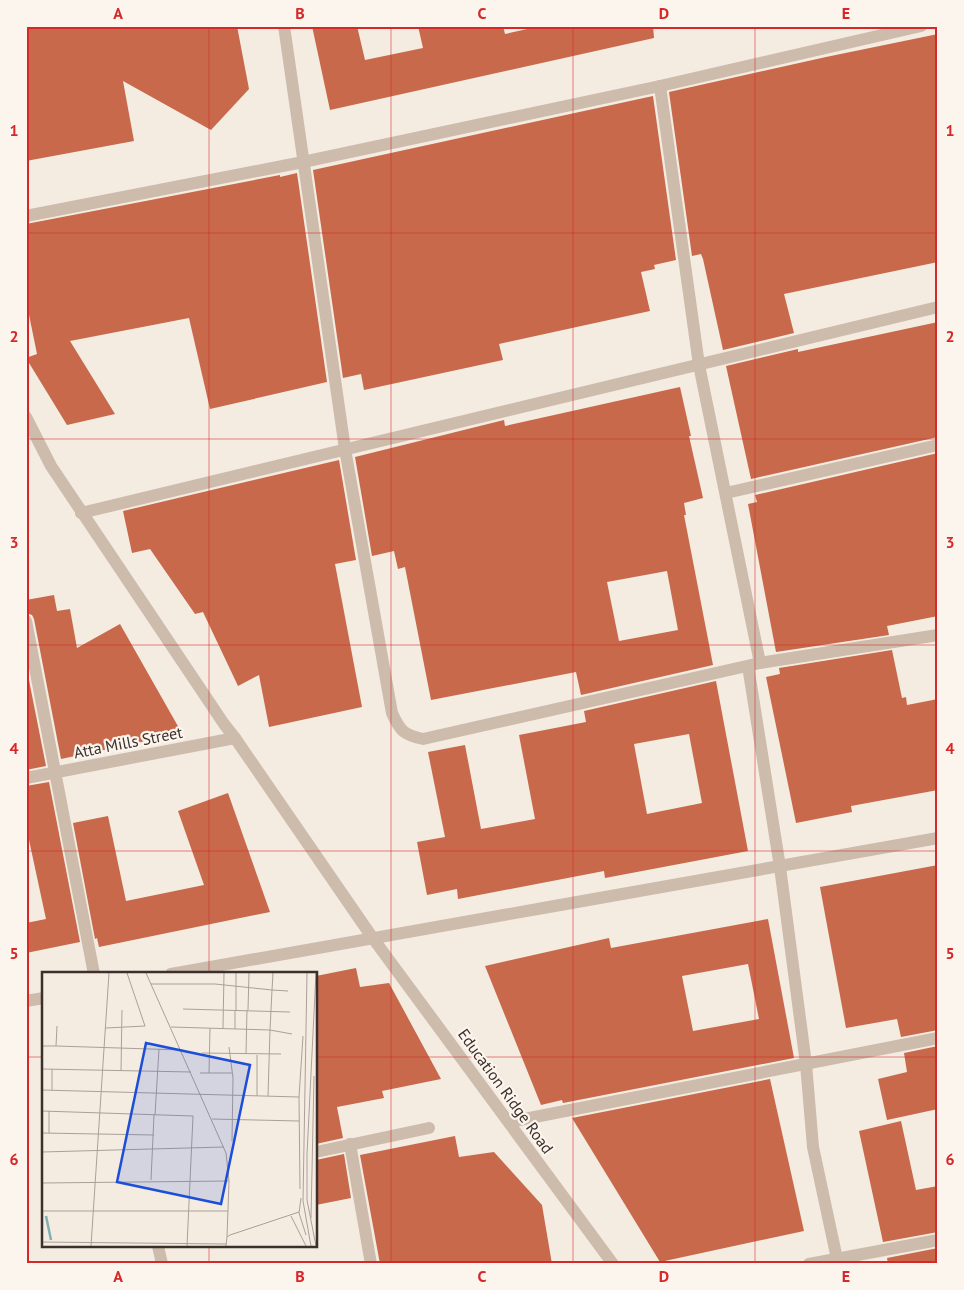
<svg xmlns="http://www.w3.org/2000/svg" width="964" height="1290" viewBox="0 0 964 1290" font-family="'PT Sans',sans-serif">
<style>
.building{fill:#c8694b;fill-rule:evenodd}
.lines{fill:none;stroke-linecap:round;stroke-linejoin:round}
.minor{stroke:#cdbbac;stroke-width:12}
.tertiary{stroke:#cdbbac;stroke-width:12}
.grid{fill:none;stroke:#d62828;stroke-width:1;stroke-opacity:0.55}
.labels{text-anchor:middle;stroke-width:4.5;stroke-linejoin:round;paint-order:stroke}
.street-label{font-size:16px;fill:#3b302b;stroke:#fbf5ee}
.inset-river{fill:none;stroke:#7fb0b2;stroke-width:2.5}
.inset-road{fill:none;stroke:#aaa098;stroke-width:1}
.view{fill:#1d4ed8;fill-opacity:0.15;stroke:#1d4ed8;stroke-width:2.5}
.inset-edge{fill:none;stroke:#3b302b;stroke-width:2.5}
.neatline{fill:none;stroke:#d62828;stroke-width:2}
.grid-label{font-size:16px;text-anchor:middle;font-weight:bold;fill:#d62828}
</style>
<rect width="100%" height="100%" fill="#f4ebe1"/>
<g class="building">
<polygon points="26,26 237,26 249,89 211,130 123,81 134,141 26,161"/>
<polygon points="312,26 357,26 365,60 423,48 418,26 503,26 505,34 541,26 653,26 654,38 330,110"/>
<polygon points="938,34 938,262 784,294 794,333 723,350 703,259 701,254 692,256 669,92 826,57"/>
<polygon points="653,96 676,260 654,265 655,269 641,272 650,311 499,344 503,360 364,390 361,374 343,378 313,170"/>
<polygon points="297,173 327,382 210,409 189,318 70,341 115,414 67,425 26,358 37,354 26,300 26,224 280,175 280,177"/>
<polygon points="938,322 938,437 751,479 726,366 798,349 798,352"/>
<path d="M680,387L691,436H689L703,498L684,503L686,515H684L713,665L581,695L576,672L431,700L405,567L398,569L394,551L372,556L355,457L504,420L505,426ZM667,571L678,630L619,641L607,582Z"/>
<polygon points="938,453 938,616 887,626 889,635 776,652 748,504 757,502 755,495"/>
<polygon points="339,460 356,560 335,564 362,707 269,727 259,675 238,686 203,612 195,614 150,549 132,553 123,511"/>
<polygon points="54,595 57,611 70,609 77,648 120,624 179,728 160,738 61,759 34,619 32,615 26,613 26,600"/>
<polygon points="892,650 902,698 906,697 907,705 938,699 938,790 851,806 852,812 796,823 766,677 780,674 779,668"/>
<polygon points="26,665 46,766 26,770"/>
<path d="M716,681L748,851L605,878L604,871L458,899L457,889L427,895L417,842L445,837L428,752L465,745L481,829L535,819L519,735L586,722L584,711ZM689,734L702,803L647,814L634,744Z"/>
<polygon points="49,782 80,942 26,953 26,923 46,919 26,826 26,786"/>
<polygon points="228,793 270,912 99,947 97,938 95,939 73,823 108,816 126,901 204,885 178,811"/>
<polygon points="938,865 938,1030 901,1037 897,1019 846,1028 820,887"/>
<path d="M768,919L794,1058L563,1103L562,1100L541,1105L485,966L609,938L611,948ZM748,964L759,1019L693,1031L682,976Z"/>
<polygon points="356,968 360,987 389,983 441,1079 382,1091 384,1098 337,1107 343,1138 316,1144 316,976"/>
<polygon points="938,1046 938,1109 887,1120 878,1079 907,1072 904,1053"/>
<polygon points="770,1079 804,1231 660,1262 572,1118"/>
<polygon points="901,1121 916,1190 938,1186 938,1232 883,1242 859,1131"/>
<polygon points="455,1136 459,1157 494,1152 542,1205 552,1264 380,1264 360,1155"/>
<polygon points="344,1154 351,1198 316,1205 316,1160"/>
<polygon points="938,1248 938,1264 888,1264 887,1258"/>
</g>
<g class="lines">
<g class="minor">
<path d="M284,26L345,449L392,713C400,731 404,735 423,739L760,663L938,635"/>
<polyline points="660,86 699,365 760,663"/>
<polyline points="26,216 303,162 660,86 921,26"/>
<polyline points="726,493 938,445"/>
<polyline points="81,513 938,307"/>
<polyline points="26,621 94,974"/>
<polyline points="748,666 780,867 806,1064 813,1147 837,1259"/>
<polyline points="26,778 235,738"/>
<path d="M171,974C426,927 683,885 938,838"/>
<polyline points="26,1001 44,998"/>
<polyline points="509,1122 938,1038"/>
<polyline points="350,1144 371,1264"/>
<polyline points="316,1152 429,1128"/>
<polyline points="158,1246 162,1264"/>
<polyline points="809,1264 938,1240"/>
</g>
<polyline class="tertiary" points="26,417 51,466 224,724 235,738 372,937 613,1264"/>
</g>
<path class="grid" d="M209,26V974M391,26V1264M573,26V1264M755,26V1264M26,233H938M26,439H938M26,645H938M26,851H938M26,1057H44M316,1057H938M209,1246V1264"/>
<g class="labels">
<g class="street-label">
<text transform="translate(128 742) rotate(-11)" y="6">Atta Mills Street</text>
<text transform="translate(506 1091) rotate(54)" y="6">Education Ridge Road</text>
</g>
</g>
<g transform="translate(42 972)">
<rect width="275" height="275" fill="#f4ebe1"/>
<path class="inset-river" d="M4,244L9,268"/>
<path class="inset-road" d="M104,1L184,181L187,209L185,265M194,1V38M265,1L261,229L269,274M109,12H173L230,18L231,1M246,19L230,18L228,58L250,62M141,37L248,40M206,38L207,1M129,55L228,58L226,124M64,56L103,54L85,1M181,56L182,1M193,57V38M0,74H14L15,54M14,74L140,78M187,75L191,106L190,169M160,81L239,82M204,82L205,38M0,97L149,100M79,99L80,38M158,101H190M167,101L168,56M0,118L257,125M10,118V97M215,124V83M0,139L151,144L145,274M113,143L117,77M170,147L257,149M0,161L112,163M7,161V139M0,180L182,175M109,208L112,143M0,211L187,209M258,217L257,125L261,64M259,226L257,241L264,263M0,239H186M249,244L264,274M269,246L272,104M0,270L184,272M49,274L67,1M184,274L185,265L188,263L257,240M274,274L265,228V182L274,1"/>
<path class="view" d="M104,71L208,93L179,232L75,210Z"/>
<rect width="275" height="275" class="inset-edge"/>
</g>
<rect width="964" height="1290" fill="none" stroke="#fbf5ee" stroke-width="55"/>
<rect x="28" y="28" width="908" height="1234" class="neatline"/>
<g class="grid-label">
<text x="118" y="19">A</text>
<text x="300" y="19">B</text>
<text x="482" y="19">C</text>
<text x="664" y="19">D</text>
<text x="846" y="19">E</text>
<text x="14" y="136">1</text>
<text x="950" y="136">1</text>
<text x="14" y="342">2</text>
<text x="950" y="342">2</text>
<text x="14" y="548">3</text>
<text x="950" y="548">3</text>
<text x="14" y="754">4</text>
<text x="950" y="754">4</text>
<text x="14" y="959">5</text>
<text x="950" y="959">5</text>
<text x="14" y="1165">6</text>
<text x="950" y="1165">6</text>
<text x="118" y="1282">A</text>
<text x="300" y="1282">B</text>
<text x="482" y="1282">C</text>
<text x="664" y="1282">D</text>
<text x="846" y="1282">E</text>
</g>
</svg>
